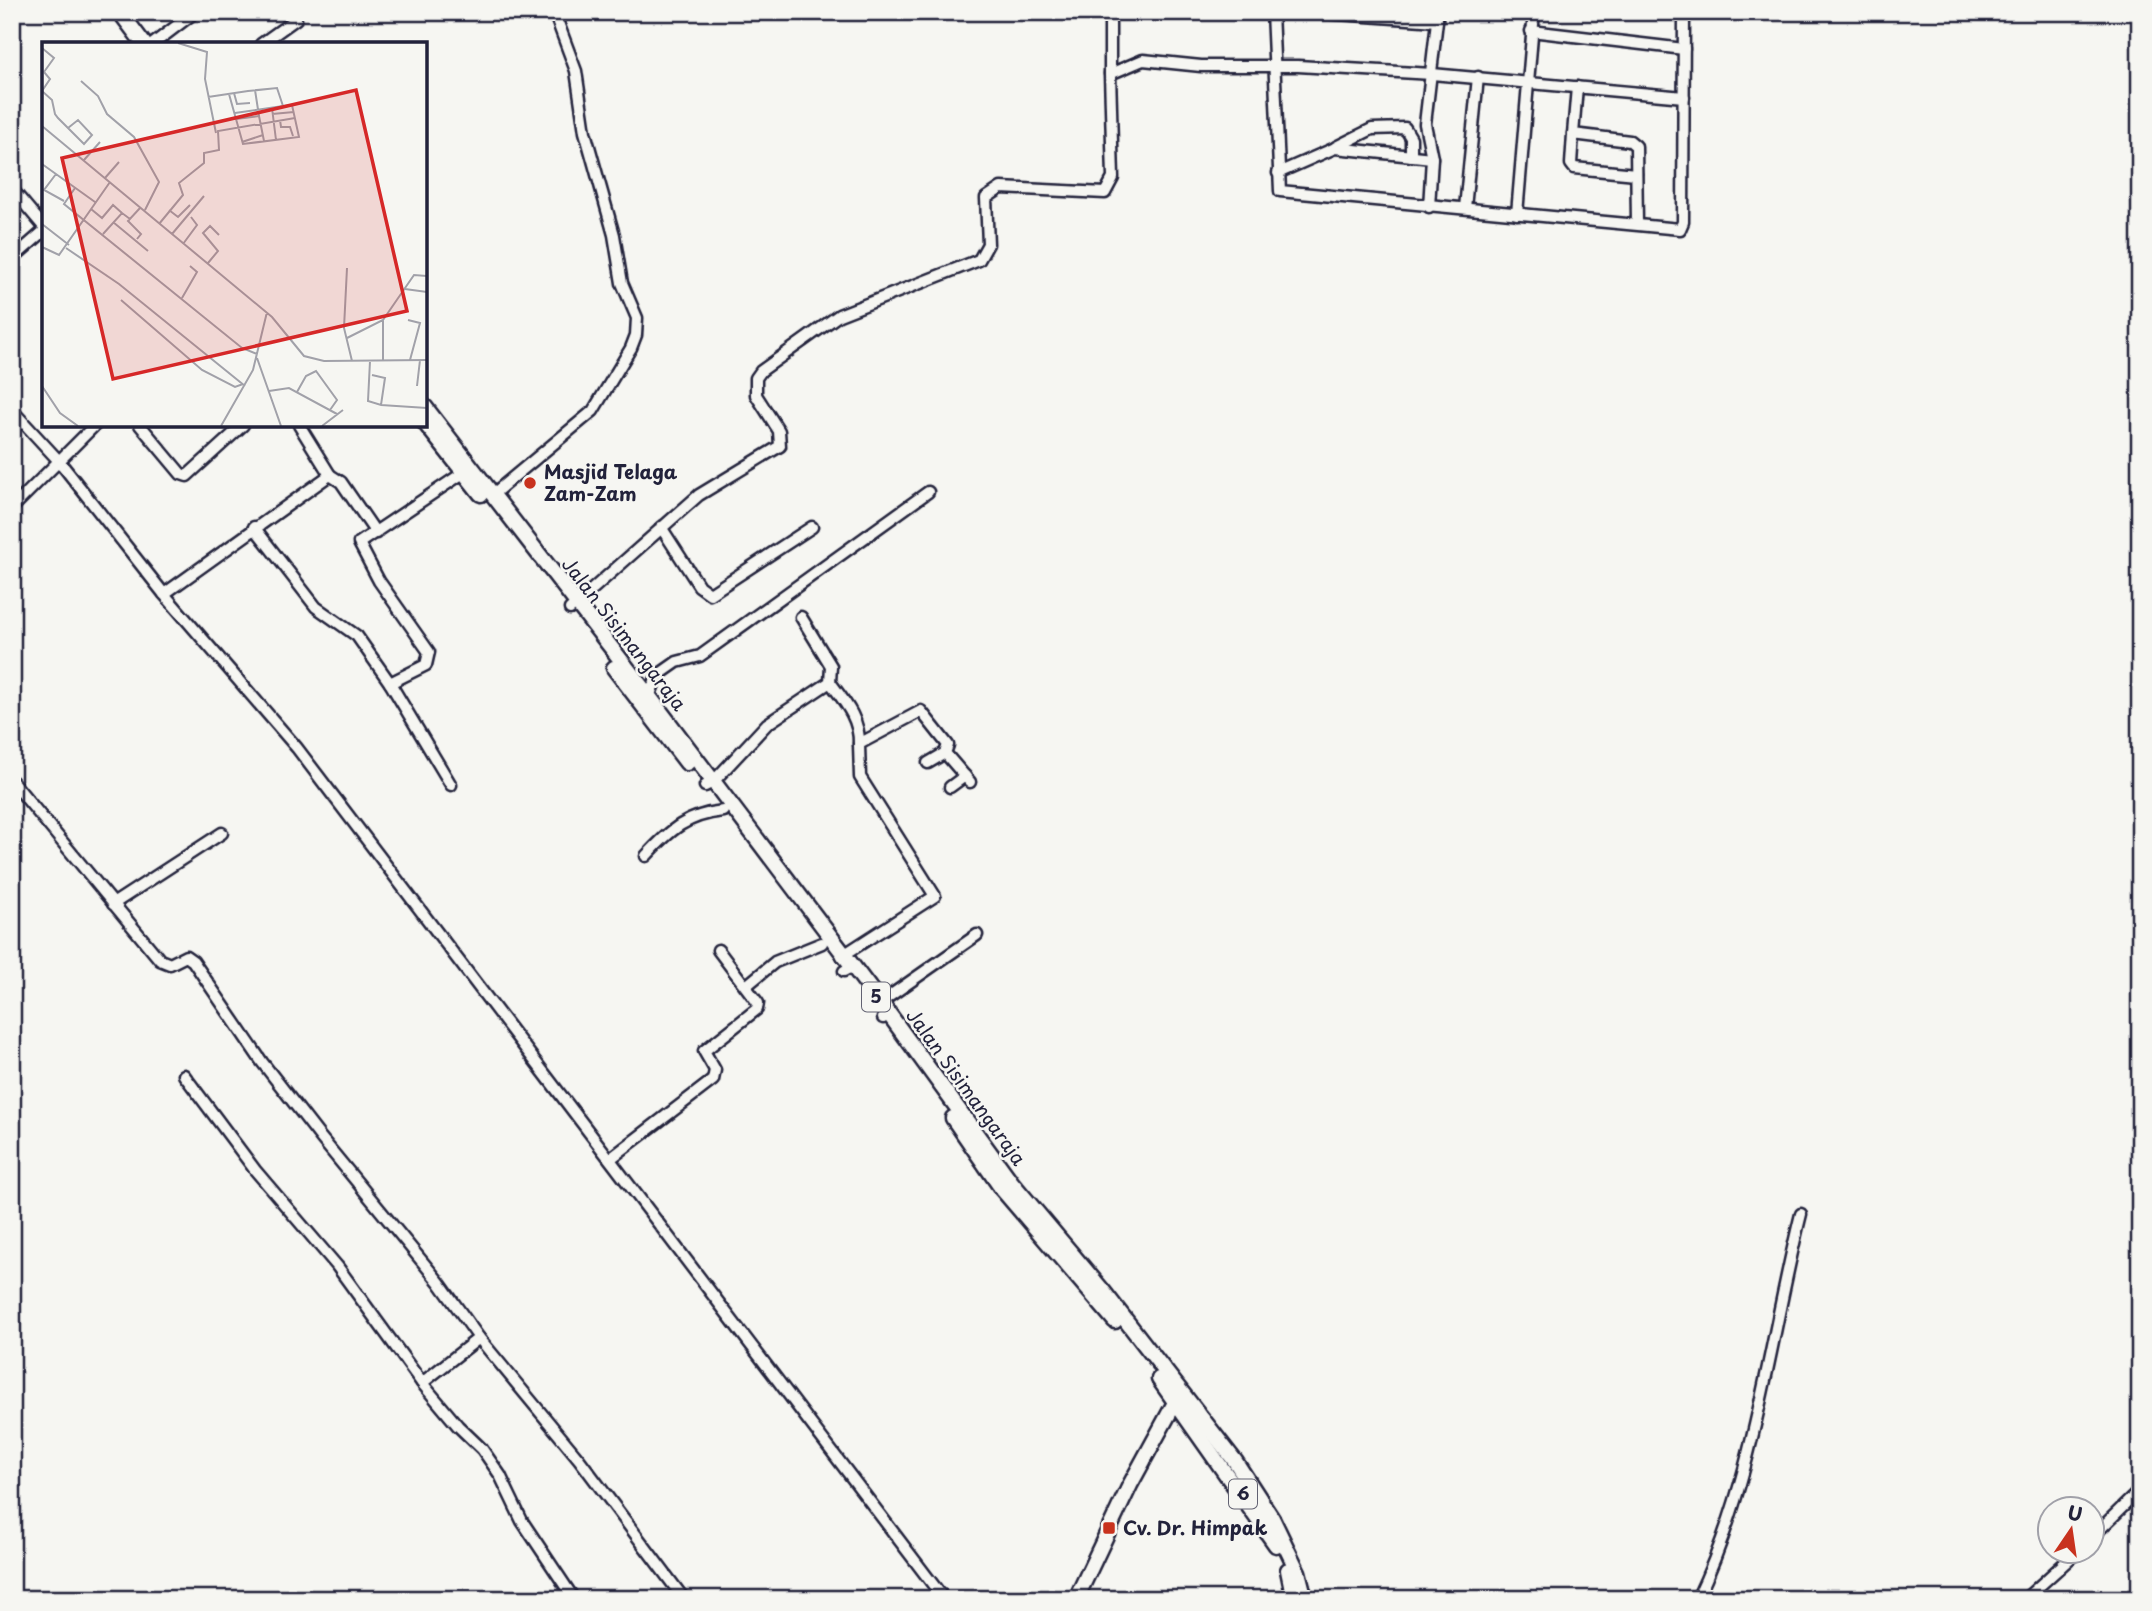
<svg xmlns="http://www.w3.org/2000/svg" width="2152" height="1611" viewBox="0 0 2152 1611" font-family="'Playpen Sans',sans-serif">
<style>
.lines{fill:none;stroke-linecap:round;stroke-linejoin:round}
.minor-casing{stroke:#22223b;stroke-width:15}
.highway-casing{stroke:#22223b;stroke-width:19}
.minor{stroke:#f6f6f2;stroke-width:10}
.highway{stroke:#f6f6f2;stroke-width:14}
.poi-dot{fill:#c8321e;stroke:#f6f6f2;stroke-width:2.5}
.labels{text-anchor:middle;stroke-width:5;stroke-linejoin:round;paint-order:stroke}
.shield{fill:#f6f6f2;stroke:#626272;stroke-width:2}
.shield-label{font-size:18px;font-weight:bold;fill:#22223b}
.poi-label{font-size:19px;font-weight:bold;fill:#22223b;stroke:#f6f6f2;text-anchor:start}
.street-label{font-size:19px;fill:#22223b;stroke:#f6f6f2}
.inset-road{fill:none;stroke:#a1a1a9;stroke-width:2}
.view{fill:#d62828;fill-opacity:0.15;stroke:#d62828;stroke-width:3.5}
.inset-edge{fill:none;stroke:#22223b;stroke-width:3.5}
</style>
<rect width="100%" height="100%" fill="#f6f6f2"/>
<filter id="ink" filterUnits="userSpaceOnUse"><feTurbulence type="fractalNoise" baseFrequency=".0143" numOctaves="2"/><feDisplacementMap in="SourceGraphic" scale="14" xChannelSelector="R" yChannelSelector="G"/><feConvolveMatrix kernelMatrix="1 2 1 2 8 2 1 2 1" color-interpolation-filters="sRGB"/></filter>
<g filter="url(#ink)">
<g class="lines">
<g class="minor-casing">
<g id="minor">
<polyline points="1272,12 1280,191 1680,229 1683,222 1684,12"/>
<polyline points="1308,12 1437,21 1437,12"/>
<polyline points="1531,31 1684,49"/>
<polyline points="153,44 195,12"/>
<polyline points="261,44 296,19"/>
<polyline points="1110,74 1110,12"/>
<polyline points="1577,87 1573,134 1630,141 1636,146 1637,224"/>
<polyline points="1573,134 1571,164 1574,168 1636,174"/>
<polyline points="1336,147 1372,129 1405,128 1411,138 1411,156"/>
<polyline points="1278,173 1335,148 1432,158"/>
<polyline points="12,189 44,227"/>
<polyline points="1429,207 1432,158 1425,124 1437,21"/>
<polyline points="1465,208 1478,77"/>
<polyline points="1517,214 1534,12"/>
<polyline points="12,259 44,231"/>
<polyline points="12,410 59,461 164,594 297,748 944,1599"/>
<polyline points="140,425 181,474 187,476 243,425"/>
<polyline points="299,425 330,475"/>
<polyline points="492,495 593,411 631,348 636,335 637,318 622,283 614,235 585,132 576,71 554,12"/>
<polyline points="12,508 95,425"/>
<polyline points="254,527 316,607 357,636 390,683 451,785"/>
<polyline points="661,527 699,586 710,594 812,527"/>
<polyline points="164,594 330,475 341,482 376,533"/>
<polyline points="570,609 699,495 780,446 779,431 756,395 756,378 761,371 839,315 979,260 988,244 986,198 1001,188 1105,193 1113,178 1110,74 1143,60 1201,66 1298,66 1432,74 1684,97"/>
<path d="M830,682C844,701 860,719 859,744"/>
<polyline points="390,683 426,665 429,652 379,581 359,543 463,473"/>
<polyline points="648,700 657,676 677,662 700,656 928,492"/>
<polyline points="928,763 945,753"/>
<polyline points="12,781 160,960 170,964 186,956 193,961 262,1062 321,1138 439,1282 479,1338 579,1459 684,1599"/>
<polyline points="705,786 713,782 767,724 830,682 831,666 801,617"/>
<polyline points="950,787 965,776"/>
<path d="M646,856C671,829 687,815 723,811"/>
<polyline points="113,904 222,833"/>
<polyline points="844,971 851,967 842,956 935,896 860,777 859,744 921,711 948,745 945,753 970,782"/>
<polyline points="746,986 775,962 822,943"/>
<polyline points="883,1018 889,1014 884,1000 977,935"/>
<polyline points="184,1075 255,1170 337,1266 422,1383 458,1426 482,1449 500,1475 522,1521 574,1599"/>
<polyline points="610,1159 713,1080 715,1070 704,1051 757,1009 758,1003 718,950"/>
<polyline points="422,1383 479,1338"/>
<polyline points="2092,1537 2140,1490"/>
<path d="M1697,1599C1755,1479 1769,1342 1801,1214"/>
<polyline points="2025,1599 2077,1552"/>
</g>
</g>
<g class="highway-casing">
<g id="highway">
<polyline points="120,12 144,44"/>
<polyline points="425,407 651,699 889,1014 1012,1183 1103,1291 1235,1461 1272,1518 1298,1572 1305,1599"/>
<polyline points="425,423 481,494"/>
<polyline points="614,668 687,763"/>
<polyline points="953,1118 1002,1189 1115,1321"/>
<polyline points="1159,1379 1276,1545"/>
<polyline points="1288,1570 1294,1599"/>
<polyline points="1076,1599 1130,1485 1178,1397"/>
</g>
</g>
<use href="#minor" class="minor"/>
<use href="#highway" class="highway"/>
</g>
</g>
<g class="poi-dot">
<circle cx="530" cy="483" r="7"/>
<rect x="1102" y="1521" width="14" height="14" rx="3.5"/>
</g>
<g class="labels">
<g class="shield">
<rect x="862" y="982.5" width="28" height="29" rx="5"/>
<rect x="1229" y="1479.5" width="28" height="29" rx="5"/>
</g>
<g class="shield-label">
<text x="876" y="1003">5</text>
<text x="1243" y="1500">6</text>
</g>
<g class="poi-label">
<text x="544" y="479">Masjid Telaga<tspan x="544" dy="22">Zam-Zam</tspan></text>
<text x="1123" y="1535">Cv. Dr. Himpak</text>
</g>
<g class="street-label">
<text transform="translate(624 634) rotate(52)" y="7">Jalan Sisimangaraja</text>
<text transform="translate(966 1087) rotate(54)" y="7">Jalan Sisimangaraja</text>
</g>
</g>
<g transform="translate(42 42)">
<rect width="385" height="385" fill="#f6f6f2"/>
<path class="inset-road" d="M136,1L165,10L163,37L174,91M0,6L12,16L2,30M39,39L56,54L65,72L92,95L117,140L103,168M0,49L10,58L13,72L16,76L42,102L50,93L36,78L26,86M0,49L8,37L2,30M192,51L195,62L208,61M166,55L206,49L235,46L241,64L250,63L257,95L201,102L187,52M230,66L234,98M193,71L241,64M230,72L252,70M217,74L222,99M194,77L217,74L213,48M238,78L239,85H248L251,94M0,84L230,275L262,314L282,319L385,318M200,100L221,93M42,118L58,100M0,122L53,160M14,132L2,148L22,159M63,136L77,120M33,146L22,162L200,306L215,312M49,167L60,176L71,163L80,171M127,168L136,175L148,163M71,180L106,209M0,182L27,203M117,182L141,153L137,141L162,121V111L177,108L176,89L253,76M61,192L80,171L88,177M130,192L162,154M95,197L99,192L86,179L98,166M141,202L155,183L149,175M0,205L17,213L68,140M24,206L77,242L203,344M166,221L176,209L161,191L168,184L177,193M305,226L302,286L310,319M363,247L385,250M140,256L155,230L148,224M79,258L160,328L193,345L201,342M366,278L378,281L368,318M305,296L341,278L372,233L385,234M215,316L239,384M341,318V278M328,319L326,359L339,363L343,336L330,333M0,344L18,371L36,384M375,344L378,318M227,349L247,346L295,372M255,350L264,334L274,329L295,358L288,368M339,363L385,366M179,384L211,328L225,270M280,384L301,368"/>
<path class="view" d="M314,48L365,269L71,337L20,116Z"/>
<rect width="385" height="385" class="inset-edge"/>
</g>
<rect width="2152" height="1611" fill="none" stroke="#f6f6f2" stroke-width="42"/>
<rect x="21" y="21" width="2110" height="1569" fill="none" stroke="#22223b" stroke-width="2.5" filter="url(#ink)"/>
<g transform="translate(2071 1530) rotate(13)"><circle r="33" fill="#f6f6f2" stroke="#a1a1a9" stroke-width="2"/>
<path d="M0-5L12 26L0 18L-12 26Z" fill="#c8321e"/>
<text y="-10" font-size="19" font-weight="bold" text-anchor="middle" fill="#22223b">U</text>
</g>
</svg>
